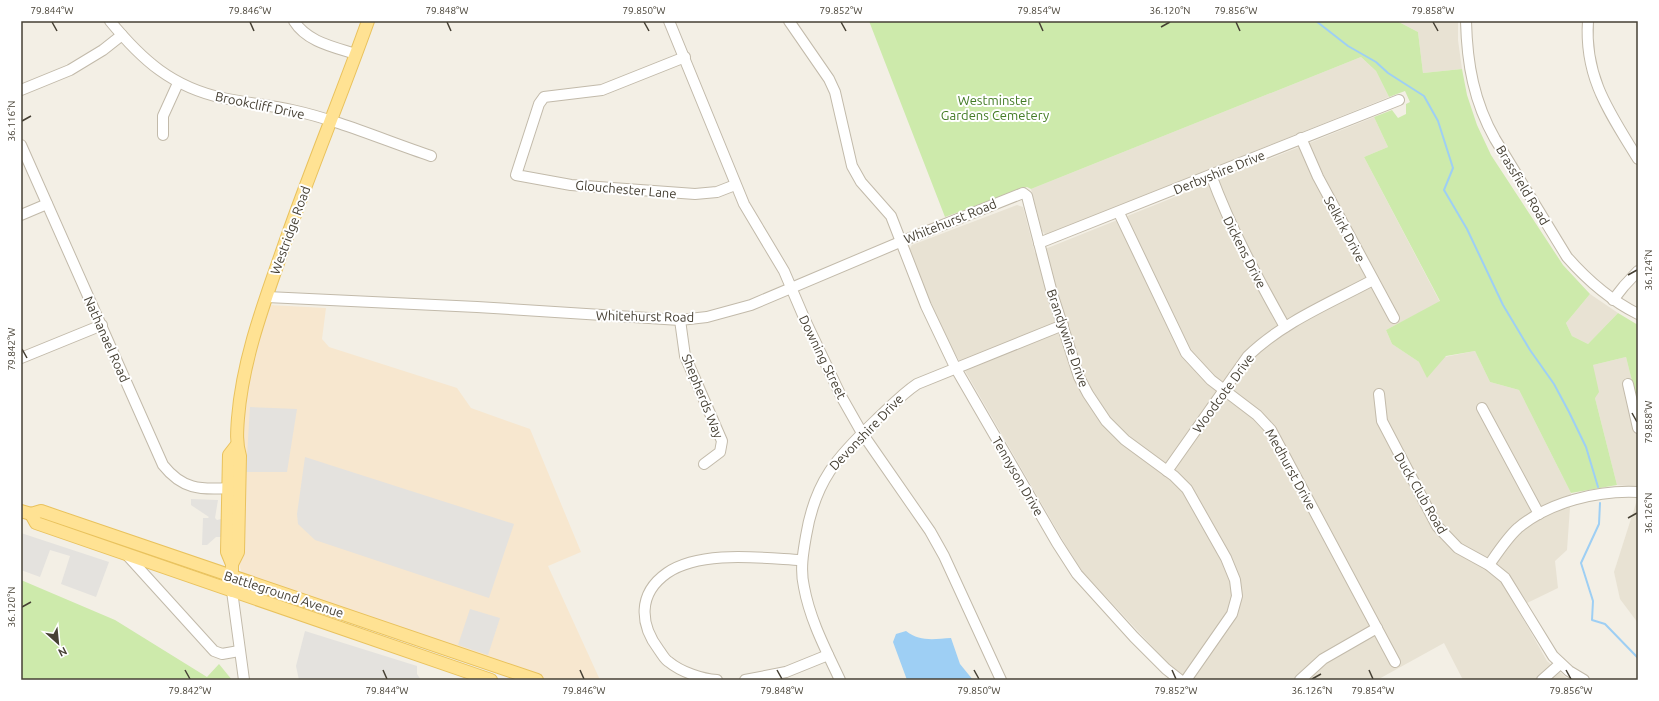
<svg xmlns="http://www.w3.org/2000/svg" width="1659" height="701" viewBox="0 0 1659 701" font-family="Ubuntu,sans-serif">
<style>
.residential{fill:#e8e2d3}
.commercial{fill:#f7e7cf}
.green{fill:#cdeaab}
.parking{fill:#e4e2de}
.water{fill:#9ecff4}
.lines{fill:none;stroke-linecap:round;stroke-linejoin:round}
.stream{stroke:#9ecff4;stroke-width:2}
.minor-casing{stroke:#c2baaa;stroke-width:12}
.major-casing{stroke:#e9c25d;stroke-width:14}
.minor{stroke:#fff;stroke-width:10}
.major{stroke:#ffe293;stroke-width:12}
.ticks{fill:none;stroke:#464034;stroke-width:1.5}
.labels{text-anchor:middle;stroke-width:4;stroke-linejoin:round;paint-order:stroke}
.park-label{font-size:13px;fill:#437b25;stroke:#fff}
.street-label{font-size:13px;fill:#464034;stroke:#fff}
.neatline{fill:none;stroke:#464034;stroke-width:1.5}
.ticks-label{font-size:10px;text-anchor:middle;fill:#464034}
</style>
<rect width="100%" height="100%" fill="#f3efe5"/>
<g class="residential">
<polygon points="1397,21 1458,21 1458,40 1462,69 1423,73 1418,32"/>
<polygon points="1361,57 1376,71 1389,97 1046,235 1042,231 1031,189"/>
<polygon points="1374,117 1388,147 1364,157 1440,302 1386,330 1392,344 1419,362 1475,351 1490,382 1519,390 1571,493 1567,550 1555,561 1558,588 1517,608 1547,661 1569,680 1463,680 1444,643 1377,680 1187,680 1175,671 1082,571 1065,544 942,331 909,250 912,245 1017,205 1023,207 1035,253"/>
<polygon points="1590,294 1618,313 1588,344 1572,336 1566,323"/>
<polygon points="1626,357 1638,405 1638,487 1617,485 1595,398 1593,365"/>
<polygon points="1637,500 1638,500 1638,623 1620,599 1614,572"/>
</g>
<polygon class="commercial" points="269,305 326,308 322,339 329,347 457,388 471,408 530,429 581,552 548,566 600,680 545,680 466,654 243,575 239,565 244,411 247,380"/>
<g class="green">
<polygon points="869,21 1397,21 1418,32 1423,73 1462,69 1467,95 1477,125 1491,155 1563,265 1590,294 1566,323 1572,336 1588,344 1618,313 1638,325 1638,405 1626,357 1593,365 1599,392 1595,398 1617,485 1571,493 1519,390 1490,382 1475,351 1446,356 1427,378 1419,362 1392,344 1386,330 1440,301 1364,157 1388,147 1374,117 1392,110 1398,118 1406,114 1406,104 1410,102 1405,91 1389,97 1376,71 1361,57 1031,189 1027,187 945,217"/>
<polygon points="21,580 115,620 207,677 219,664 232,680 21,680"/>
</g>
<g class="parking">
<polygon points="250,407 297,409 287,472 246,472"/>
<polygon points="305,457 514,524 489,598 315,540 298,524 297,514"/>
<polygon points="191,499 218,500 215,518 217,520 221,519 221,537 216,537 207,545 202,545 203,518 208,518 209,517 191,505"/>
<polygon points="21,533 109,562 96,597 61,584 70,556 50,550 40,577 21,570"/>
<polygon points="470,609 500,618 488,655 458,645"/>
<polygon points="305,631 417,666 417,674 421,680 299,680 296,666"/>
</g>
<path class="water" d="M906,631C920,642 934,639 951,638L960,664L973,680H907L893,642L896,634Z"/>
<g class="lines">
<g class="stream">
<polyline points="1316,21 1348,46 1376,62 1388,73 1424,96 1438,121 1453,168 1444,190 1467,229 1503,305 1530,350 1554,384 1569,412 1586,447 1598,487"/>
<polyline points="1600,503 1599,524 1581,563 1593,601 1592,620 1605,624 1638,658"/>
</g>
<g class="minor-casing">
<g id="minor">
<path d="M110,21C142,60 172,87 223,98C246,103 269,105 292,110C338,120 386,141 431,156"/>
<path d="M294,21C307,42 334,47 356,54"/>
<polyline points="669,21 744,204 784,271 805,320 841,396 862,433 930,531 944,556 1001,680"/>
<polyline points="789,21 829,79 835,92 852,166 861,182 891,216 926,306 955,367 1057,543 1077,574 1134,637 1166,669 1180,680"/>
<path d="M1466,21C1467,64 1474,102 1495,139L1567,257C1588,281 1610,300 1638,314"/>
<path d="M1588,21C1584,78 1610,113 1638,159"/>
<polyline points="685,57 602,90 544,97 539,104 516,175 571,185 695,194 717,192 735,185"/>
<polyline points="21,90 70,70 103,50 122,35"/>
<polyline points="163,135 163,116 178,83"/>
<polyline points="1301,138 1318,177 1394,318"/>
<path d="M21,145L163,465C182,489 200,490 228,488"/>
<path d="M1211,175C1231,229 1257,277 1285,327"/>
<polyline points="1119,213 1186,353 1211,380 1257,415 1271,430 1395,662"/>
<polyline points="21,215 47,204"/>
<polyline points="1039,243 1399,100"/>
<polyline points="267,297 477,307 680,320 707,317 751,305 900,242 1023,193 1027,196 1029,204 1052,293 1079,377 1088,394 1106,421 1125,440 1174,476 1187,489 1226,558 1235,580 1237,596 1232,614 1186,680"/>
<polyline points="1613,300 1624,286 1638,271"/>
<polyline points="680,320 685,356 722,441 720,452 704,464"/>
<polyline points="21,358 102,325"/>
<polyline points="1628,384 1638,428"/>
<polyline points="1379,394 1382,421 1437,526 1458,548 1489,565 1505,578 1553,656 1569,671 1584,680"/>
<polyline points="1482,408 1539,514"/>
<path d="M1167,471L1248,356C1283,322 1330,303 1373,280"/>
<polyline points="126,554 214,651 222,654 239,651"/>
<path d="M1489,565C1498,552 1507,538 1518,528C1549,502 1598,490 1638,492"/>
<polyline points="232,591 244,680"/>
<path d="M717,680C702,679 681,672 669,662C665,660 662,654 659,650C640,625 637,594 667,573C701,550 761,558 801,560"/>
<polyline points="745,680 786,672 828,655"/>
<path d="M840,680C826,650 810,620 804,587C800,570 803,553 806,536C815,481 837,457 876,420C890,407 902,394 917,384L1063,325"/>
<polyline points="1300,680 1323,659 1377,628"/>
<polyline points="1542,680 1560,664"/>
</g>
</g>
<g class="major-casing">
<g id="major">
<polyline points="21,511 31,514 41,511 537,680"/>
<polyline points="31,514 36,523 491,680"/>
<polyline points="232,564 227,552 229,455 236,446"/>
<path d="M232,591V564L238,552L240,456C236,443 237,431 238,418C243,356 266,298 286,240C312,166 342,94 368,21"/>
</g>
</g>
<use href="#minor" class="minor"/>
<use href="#major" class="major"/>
</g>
<path class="ticks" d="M52,22L57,31M250,22L254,31M447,22L451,31M644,22L649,31M841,22L846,31M1039,22L1043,31M1236,22L1240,31M1433,22L1438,31M1161,27L1170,22M22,121L31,116M1628,275L1637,270M22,349L27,358M1632,413L1637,422M1628,518L1637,513M22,607L31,602M185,670L190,679M383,670L387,679M580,670L584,679M777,670L782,679M974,670L979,679M1172,670L1176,679M1369,670L1373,679M1566,670L1571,679M1312,679L1321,674"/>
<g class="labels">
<g class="park-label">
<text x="995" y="105">Westminster<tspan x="995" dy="15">Gardens Cemetery</tspan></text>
</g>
<g class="street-label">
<text transform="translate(260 105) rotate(12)" y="5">Brookcliff Drive</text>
<text transform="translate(1219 172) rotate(-22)" y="5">Derbyshire Drive</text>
<text transform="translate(1523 185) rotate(59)" y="5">Brassfield Road</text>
<text transform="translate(626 189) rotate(5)" y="5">Glouchester Lane</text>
<text transform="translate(950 221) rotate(-22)" y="5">Whitehurst Road</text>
<text transform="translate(1345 229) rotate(62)" y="5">Selkirk Drive</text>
<text transform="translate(290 230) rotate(-70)" y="5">Westridge Road</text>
<text transform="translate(1245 252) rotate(63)" y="5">Dickens Drive</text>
<text transform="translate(645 316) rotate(1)" y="5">Whitehurst Road</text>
<text transform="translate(1068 338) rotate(71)" y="5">Brandywine Drive</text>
<text transform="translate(107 339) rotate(66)" y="5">Nathanael Road</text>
<text transform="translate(823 357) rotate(64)" y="5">Downing Street</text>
<text transform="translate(1223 393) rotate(-54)" y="5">Woodcote Drive</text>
<text transform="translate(703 396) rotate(68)" y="5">Shepherds Way</text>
<text transform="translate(866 432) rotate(-46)" y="5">Devonshire Drive</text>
<text transform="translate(1291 469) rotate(61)" y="5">Medhurst Drive</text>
<text transform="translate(1018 476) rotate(60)" y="5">Tennyson Drive</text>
<text transform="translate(1421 493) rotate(60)" y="5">Duck Club Road</text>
<text transform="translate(284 594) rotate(18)" y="5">Battleground Avenue</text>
</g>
</g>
<rect width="1659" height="701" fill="none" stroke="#ffffff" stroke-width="44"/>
<g transform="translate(58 643) rotate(153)" stroke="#ffffff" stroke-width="3" paint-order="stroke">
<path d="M0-3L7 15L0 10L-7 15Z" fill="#464034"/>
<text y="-6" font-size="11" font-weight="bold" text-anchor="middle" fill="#464034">N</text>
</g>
<rect x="22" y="22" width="1615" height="657" class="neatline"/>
<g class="ticks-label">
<text x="52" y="14">79.844°W</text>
<text x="250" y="14">79.846°W</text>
<text x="447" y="14">79.848°W</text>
<text x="644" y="14">79.850°W</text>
<text x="841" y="14">79.852°W</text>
<text x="1039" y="14">79.854°W</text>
<text x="1170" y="14">36.120°N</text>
<text x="1236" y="14">79.856°W</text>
<text x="1433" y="14">79.858°W</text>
<text transform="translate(11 121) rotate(-90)" y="4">36.116°N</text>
<text transform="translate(1648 270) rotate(-90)" y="4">36.124°N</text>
<text transform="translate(11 349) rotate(-90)" y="4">79.842°W</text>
<text transform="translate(1648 422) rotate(-90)" y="4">79.858°W</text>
<text transform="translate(1648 513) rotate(-90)" y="4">36.126°N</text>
<text transform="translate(11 607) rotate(-90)" y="4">36.120°N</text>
<text x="190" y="694">79.842°W</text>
<text x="387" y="694">79.844°W</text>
<text x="584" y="694">79.846°W</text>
<text x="782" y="694">79.848°W</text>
<text x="979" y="694">79.850°W</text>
<text x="1176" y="694">79.852°W</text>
<text x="1312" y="694">36.126°N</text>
<text x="1373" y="694">79.854°W</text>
<text x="1571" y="694">79.856°W</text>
</g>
</svg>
